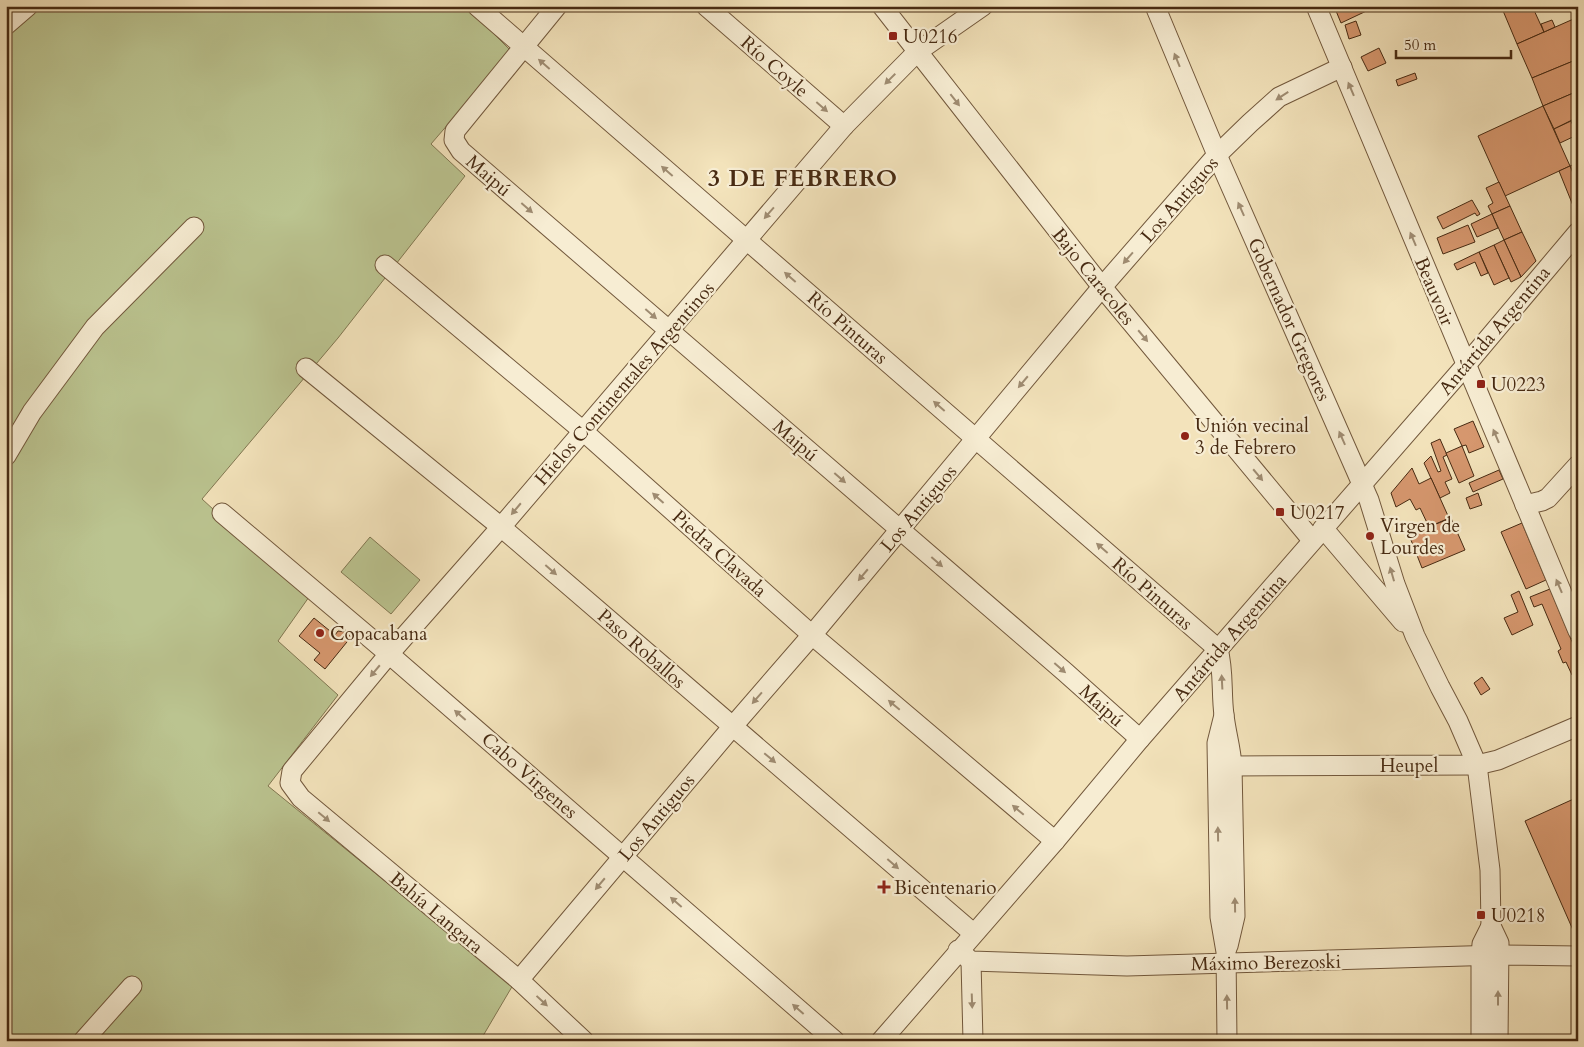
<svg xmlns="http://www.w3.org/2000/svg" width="1584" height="1047" viewBox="0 0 1584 1047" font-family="Cardo,serif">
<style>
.green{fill:#bbc490;stroke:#817751}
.building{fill:#d6976e;stroke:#472a12}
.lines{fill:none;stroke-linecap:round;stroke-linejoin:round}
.minor-casing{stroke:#72583c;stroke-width:21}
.minor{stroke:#f7edd3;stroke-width:19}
.oneway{fill:#9f8c72}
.poi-dot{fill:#8f2418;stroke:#f7edd3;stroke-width:2}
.labels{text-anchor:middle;stroke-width:4.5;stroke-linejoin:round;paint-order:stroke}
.poi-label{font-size:19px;fill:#472a12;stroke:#f7edd3;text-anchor:start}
.street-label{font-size:19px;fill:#472a12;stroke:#f7edd3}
.district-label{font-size:24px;font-weight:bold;letter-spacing:1px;fill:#472a12;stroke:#f7edd3}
</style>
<rect width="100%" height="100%" fill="#f3e3bb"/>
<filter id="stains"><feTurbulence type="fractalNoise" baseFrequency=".004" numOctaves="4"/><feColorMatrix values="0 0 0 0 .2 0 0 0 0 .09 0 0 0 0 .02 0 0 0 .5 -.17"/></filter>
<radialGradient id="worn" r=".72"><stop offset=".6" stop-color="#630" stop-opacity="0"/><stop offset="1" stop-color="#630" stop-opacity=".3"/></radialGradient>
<g class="green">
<polygon points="42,6 466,6 511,51 431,144 465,176 338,338 202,499 309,597 278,641 338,695 268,786 513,985 480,1041 6,1041 6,38"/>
<polygon points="370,537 420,580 391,614 341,572"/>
</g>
<g class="building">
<polygon points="1334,6 1377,6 1341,23"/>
<polygon points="1501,6 1537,6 1533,8 1544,32 1517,44"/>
<polygon points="1578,17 1578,59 1532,78 1517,44"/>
<polygon points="1552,20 1555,27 1544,32 1541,24"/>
<polygon points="1356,21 1361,35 1349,39 1345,25"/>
<polygon points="1379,48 1386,63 1368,71 1361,57"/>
<polygon points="1578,59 1578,91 1543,106 1532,78"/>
<polygon points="1415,73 1417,79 1398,86 1396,80"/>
<polygon points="1578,91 1578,117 1554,129 1543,106"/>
<polygon points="1543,106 1570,166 1505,196 1478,136"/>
<polygon points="1571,121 1577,135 1560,143 1554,129"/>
<polygon points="1577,163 1578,164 1578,185 1570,166"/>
<polygon points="1570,166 1578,185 1578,211 1576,213 1559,171"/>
<polygon points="1499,182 1510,206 1492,214 1488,206 1493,203 1486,188"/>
<polygon points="1472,200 1480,214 1477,216 1475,213 1443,229 1437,217"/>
<polygon points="1510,206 1522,232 1504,240 1492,214"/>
<polygon points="1492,214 1498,228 1477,237 1471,224"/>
<polygon points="1468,225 1475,242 1443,254 1437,238"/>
<polygon points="1522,232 1536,261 1521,277 1504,240"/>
<polygon points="1504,240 1521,277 1511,282 1494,245"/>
<polygon points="1494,245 1509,278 1494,285 1479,252"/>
<polygon points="1479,252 1488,273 1481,276 1475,262 1457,270 1454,264"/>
<polygon points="1473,421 1484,447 1469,453 1466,445 1462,446 1454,429"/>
<polygon points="1440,439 1447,455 1443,457 1452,479 1445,482 1450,493 1440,498 1424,463 1431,456 1438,472 1441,471 1431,443"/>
<polygon points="1462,446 1474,476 1459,483 1446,453"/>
<polygon points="1412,468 1419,484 1431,478 1449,518 1429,527 1420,508 1416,510 1410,499 1396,507 1391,493"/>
<polygon points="1499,470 1503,479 1473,492 1469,483"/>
<polygon points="1478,493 1482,505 1470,509 1466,498"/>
<polygon points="1451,518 1465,550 1422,568 1409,535"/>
<polygon points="1522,523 1546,580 1526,589 1501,532"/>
<polygon points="1550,589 1578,656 1578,672 1572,675 1566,662 1563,663 1558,651 1561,649 1542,604 1534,607 1530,597"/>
<polygon points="1519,591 1533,625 1512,635 1504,618 1518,612 1511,595"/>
<polygon points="314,618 335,635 338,631 345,632 351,637 325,669 314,660 320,653 299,636"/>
<polygon points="1482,677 1490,689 1481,695 1474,683"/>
<polygon points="1578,797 1578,928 1573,930 1525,821"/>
</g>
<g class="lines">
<g class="minor-casing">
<g id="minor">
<polyline points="477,6 1218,649"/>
<polyline points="557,6 455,131 454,140 461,151 1065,672 1140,739"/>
<polyline points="706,6 844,126"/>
<polyline points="882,6 1102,287 1312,540"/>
<polyline points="1155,6 1217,155 1369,500 1395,584 1415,636 1440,687 1458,721 1477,765 1490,870 1491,926 1499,943 1498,1041"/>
<polyline points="1316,6 1578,631"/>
<polyline points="6,25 28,6"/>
<polyline points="385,265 583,431 812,635 1055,841"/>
<polyline points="306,368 501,527 973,933"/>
<polyline points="6,456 32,412 95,327 194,227"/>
<polyline points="1525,505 1542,501 1548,498 1578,465"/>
<polyline points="222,513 389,654 835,1041"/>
<polyline points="1323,528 1403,622"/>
<path d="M1218,649C1224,671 1221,693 1224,715C1226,733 1231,748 1232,766L1235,916L1228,946"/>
<polyline points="1224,715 1217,743 1220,917 1226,952 1227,1041"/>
<polyline points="1232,766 1477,765 1498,760 1578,726"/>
<polyline points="958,950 971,961 1127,966 1499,955 1578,956"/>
<polyline points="971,961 973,1041"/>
<polyline points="519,980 733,726 812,635 1102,287 1217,155 1250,123 1279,97 1342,67"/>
<polyline points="83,1041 132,986"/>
<polyline points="584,1041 519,980 301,798 290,783 292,771 389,654 501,527 844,126 917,52 983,6"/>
<polyline points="881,1041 1055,841 1140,739 1466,365 1578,232"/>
<polyline points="1481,1041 1481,956 1482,944 1491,926"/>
</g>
</g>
<use href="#minor" class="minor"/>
</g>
<defs><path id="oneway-solid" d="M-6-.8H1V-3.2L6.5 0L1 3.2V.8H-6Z" transform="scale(1.25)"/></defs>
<g class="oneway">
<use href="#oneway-solid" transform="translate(1177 60) rotate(-112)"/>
<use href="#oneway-solid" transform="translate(544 64) rotate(-139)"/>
<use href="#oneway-solid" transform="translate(890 79) rotate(135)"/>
<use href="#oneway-solid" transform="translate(1351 89) rotate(-113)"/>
<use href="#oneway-solid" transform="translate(1282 96) rotate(147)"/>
<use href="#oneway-solid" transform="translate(955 100) rotate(52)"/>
<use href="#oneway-solid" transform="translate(822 107) rotate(41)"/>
<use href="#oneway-solid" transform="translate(667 171) rotate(-139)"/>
<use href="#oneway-solid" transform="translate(527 208) rotate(41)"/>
<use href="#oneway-solid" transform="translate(1241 209) rotate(-114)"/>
<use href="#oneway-solid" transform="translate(769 213) rotate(131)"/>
<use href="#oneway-solid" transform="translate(1413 239) rotate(-113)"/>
<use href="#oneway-solid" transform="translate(1128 258) rotate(131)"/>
<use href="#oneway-solid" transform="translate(790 277) rotate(-139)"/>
<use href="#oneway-solid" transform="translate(651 314) rotate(41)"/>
<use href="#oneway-solid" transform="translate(1143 336) rotate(50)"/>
<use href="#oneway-solid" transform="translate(1023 382) rotate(130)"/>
<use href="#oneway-solid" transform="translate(939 406) rotate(-139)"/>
<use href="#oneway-solid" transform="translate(1496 436) rotate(-113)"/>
<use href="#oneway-solid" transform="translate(1342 438) rotate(-114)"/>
<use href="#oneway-solid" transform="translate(1258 475) rotate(50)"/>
<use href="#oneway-solid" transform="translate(840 478) rotate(41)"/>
<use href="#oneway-solid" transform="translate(658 498) rotate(-138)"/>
<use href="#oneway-solid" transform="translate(516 509) rotate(130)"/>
<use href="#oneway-solid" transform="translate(1102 548) rotate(-139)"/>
<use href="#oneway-solid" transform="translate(937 562) rotate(41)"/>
<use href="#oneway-solid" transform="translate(551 570) rotate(41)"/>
<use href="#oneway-solid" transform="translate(1392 574) rotate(-106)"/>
<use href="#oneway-solid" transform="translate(863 575) rotate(130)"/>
<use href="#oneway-solid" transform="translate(1559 586) rotate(-113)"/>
<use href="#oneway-solid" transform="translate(1060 668) rotate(41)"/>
<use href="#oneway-solid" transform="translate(375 671) rotate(130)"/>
<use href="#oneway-solid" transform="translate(1222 682) rotate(-93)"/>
<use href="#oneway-solid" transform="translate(757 698) rotate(131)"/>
<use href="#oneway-solid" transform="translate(894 705) rotate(-140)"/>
<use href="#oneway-solid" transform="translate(460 715) rotate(-139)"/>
<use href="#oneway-solid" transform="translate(770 758) rotate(40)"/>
<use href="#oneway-solid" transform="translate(1018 810) rotate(-140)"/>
<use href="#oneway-solid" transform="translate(324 817) rotate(40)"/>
<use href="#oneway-solid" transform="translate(1218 834) rotate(-91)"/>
<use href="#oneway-solid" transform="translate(893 864) rotate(41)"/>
<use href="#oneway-solid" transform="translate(600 884) rotate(130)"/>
<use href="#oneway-solid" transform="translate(676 902) rotate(-139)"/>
<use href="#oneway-solid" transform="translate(1235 905) rotate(-91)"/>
<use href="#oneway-solid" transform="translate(1498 998) rotate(-90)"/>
<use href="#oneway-solid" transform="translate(542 1001) rotate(43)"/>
<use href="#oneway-solid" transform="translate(972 1001) rotate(88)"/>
<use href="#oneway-solid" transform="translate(1227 1002) rotate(-91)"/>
<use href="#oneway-solid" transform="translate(798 1009) rotate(-139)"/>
</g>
<g class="poi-dot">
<rect x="888" y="31" width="10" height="10" rx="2.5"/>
<rect x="1476" y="379" width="10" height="10" rx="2.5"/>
<circle cx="1185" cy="436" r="5"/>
<rect x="1275" y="507" width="10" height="10" rx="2.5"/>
<circle cx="1370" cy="536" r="5"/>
<circle cx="320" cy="633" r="5"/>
<path d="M881.5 879.5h5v5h5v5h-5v5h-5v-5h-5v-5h5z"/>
<rect x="1476" y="910" width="10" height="10" rx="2.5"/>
</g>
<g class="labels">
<g class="poi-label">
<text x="903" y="43">U0216</text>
<text x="1491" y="391">U0223</text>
<text x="1195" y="432">Unión vecinal<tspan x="1195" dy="22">3 de Febrero</tspan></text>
<text x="1290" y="519">U0217</text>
<text x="1380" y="532">Virgen de<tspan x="1380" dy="22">Lourdes</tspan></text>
<text x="330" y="640">Copacabana</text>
<text x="894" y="894">Bicentenario</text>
<text x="1491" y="922">U0218</text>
</g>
<g class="street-label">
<text transform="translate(775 66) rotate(41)" y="7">Río Coyle</text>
<text transform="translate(489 175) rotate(41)" y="7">Maipú</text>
<text transform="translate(1179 199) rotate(-49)" y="7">Los Antiguos</text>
<text transform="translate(1094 276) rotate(51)" y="7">Bajo Caracoles</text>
<text transform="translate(1435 291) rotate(67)" y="7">Beauvoir</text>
<text transform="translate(1290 319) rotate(66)" y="7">Gobernador Gregores</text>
<text transform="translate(848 327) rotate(41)" y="7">Río Pinturas</text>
<text transform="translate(1494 330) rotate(-50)" y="7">Antártida Argentina</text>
<text transform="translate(624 383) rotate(-49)" y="7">Hielos Continentales Argentinos</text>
<text transform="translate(796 440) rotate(41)" y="7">Maipú</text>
<text transform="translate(918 508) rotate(-50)" y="7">Los Antiguos</text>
<text transform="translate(720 553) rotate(42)" y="7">Piedra Clavada</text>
<text transform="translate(1153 593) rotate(41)" y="7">Río Pinturas</text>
<text transform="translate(1229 637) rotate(-49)" y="7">Antártida Argentina</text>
<text transform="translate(642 648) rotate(41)" y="7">Paso Roballos</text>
<text transform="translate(1102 705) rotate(42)" y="7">Maipú</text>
<text x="1409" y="772">Heupel</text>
<text transform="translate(530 775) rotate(41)" y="7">Cabo Virgenes</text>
<text transform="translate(656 817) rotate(-50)" y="7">Los Antiguos</text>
<text transform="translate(437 912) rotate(40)" y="7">Bahía Langara</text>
<text transform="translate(1266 962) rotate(-1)" y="7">Máximo Berezoski</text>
</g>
<g class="district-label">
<text x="803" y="186">3 DE FEBRERO</text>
</g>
</g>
<rect width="1584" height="1047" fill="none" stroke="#f3e3bb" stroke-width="25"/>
<rect x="8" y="8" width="1569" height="1032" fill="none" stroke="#472a12" stroke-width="2.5"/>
<rect x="12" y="12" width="1559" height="1022" fill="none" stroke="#472a12"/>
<path d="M1396 50v8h115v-8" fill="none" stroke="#472a12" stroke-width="2.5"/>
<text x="1404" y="50" font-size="15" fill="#472a12" stroke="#f7edd3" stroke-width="4" paint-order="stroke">50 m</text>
<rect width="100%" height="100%" filter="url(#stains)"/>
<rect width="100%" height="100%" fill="url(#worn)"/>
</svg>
